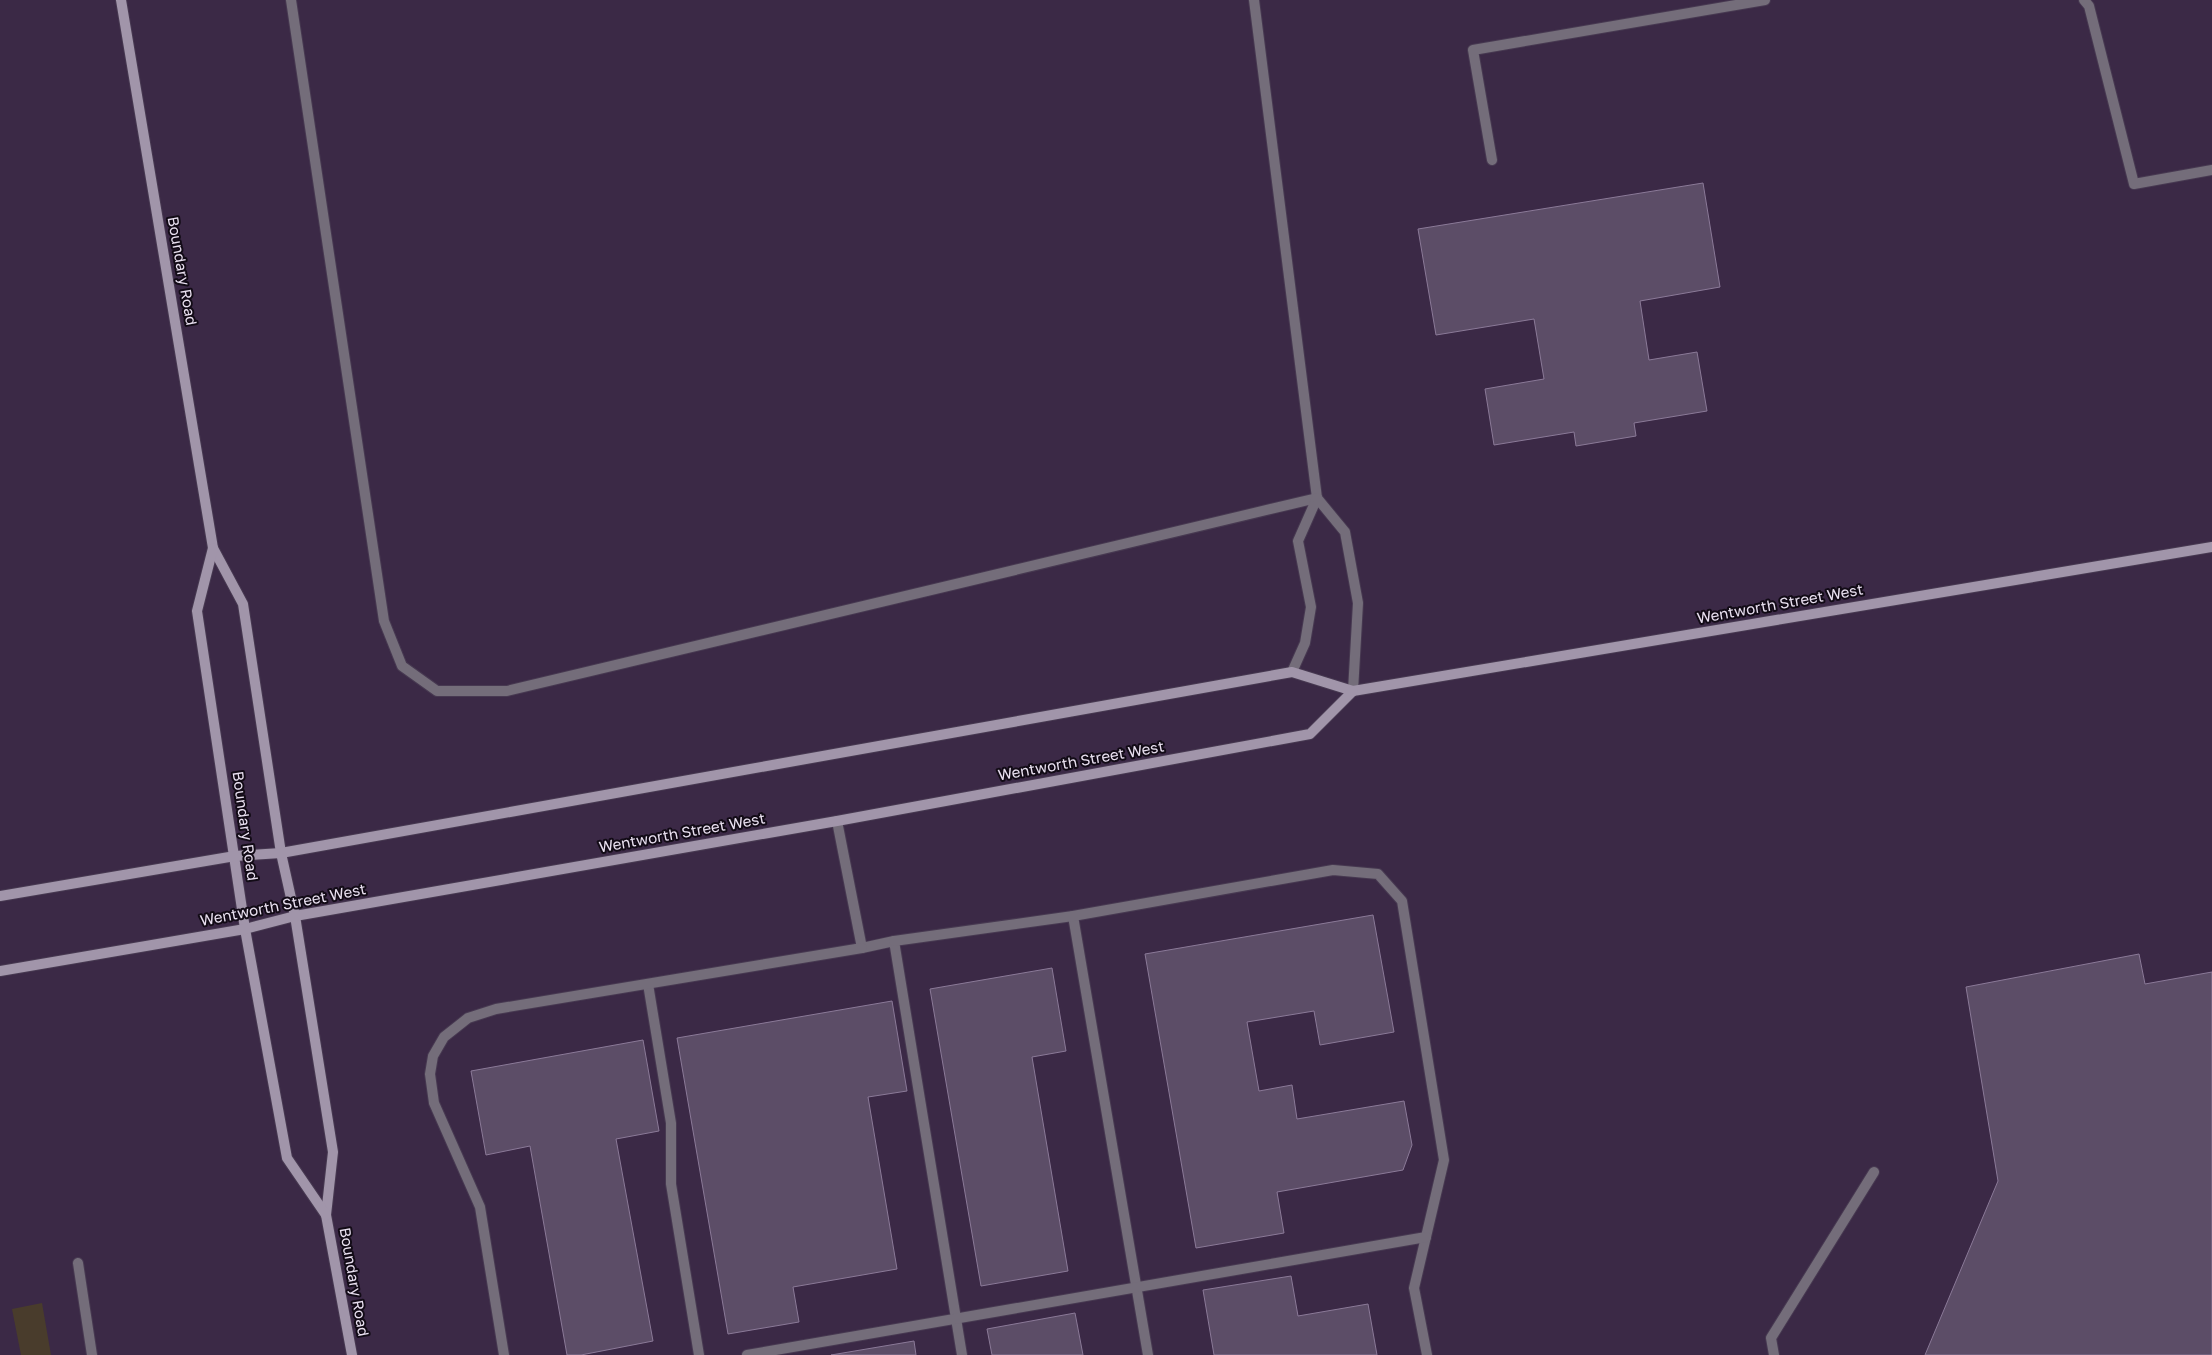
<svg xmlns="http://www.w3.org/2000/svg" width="2212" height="1355" viewBox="0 0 2212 1355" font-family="'Golos Text',sans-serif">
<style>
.built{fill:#3b2946}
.green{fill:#493c2c}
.building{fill:#5c4d67;stroke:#8b7a98}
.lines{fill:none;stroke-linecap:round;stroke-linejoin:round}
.lane-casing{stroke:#473951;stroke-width:12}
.secondary-casing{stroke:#473951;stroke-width:12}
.lane{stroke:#746d7a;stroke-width:10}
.secondary{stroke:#a195aa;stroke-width:10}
.labels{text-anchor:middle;stroke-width:4;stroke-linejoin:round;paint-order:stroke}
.street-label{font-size:15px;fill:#e9e0f0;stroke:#120b16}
</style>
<rect width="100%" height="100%" fill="#2d1e37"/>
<rect class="built" x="0" y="0" width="2212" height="1355"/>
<polygon class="green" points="42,1303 51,1355 21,1355 12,1309"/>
<g class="building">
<polygon points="1703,183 1720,287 1640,301 1649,360 1697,352 1707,411 1634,423 1636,436 1576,446 1574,432 1494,445 1485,389 1544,379 1534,319 1436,335 1418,229"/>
<polygon points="1373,915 1394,1032 1320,1045 1314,1011 1247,1022 1259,1091 1292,1085 1297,1119 1404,1101 1412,1145 1403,1170 1277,1192 1284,1233 1196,1248 1145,954"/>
<polygon points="2139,954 2145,984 2212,972 2212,1355 1925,1355 1998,1181 1966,987"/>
<polygon points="1052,968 1066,1051 1032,1057 1068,1271 981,1286 930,989"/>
<polygon points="892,1001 907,1091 868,1097 897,1269 793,1287 799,1322 728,1334 677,1038"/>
<polygon points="643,1040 659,1131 616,1139 653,1341 581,1355 567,1355 530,1146 486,1155 471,1071"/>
<polygon points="1291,1276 1298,1316 1368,1304 1377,1355 1214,1355 1203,1290"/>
<polygon points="1075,1313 1083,1355 992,1355 987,1329"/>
<polygon points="914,1341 916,1355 831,1355"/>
</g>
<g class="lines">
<g class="lane-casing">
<g id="lane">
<polyline points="291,0 384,621 402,666 437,691 507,691 1317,498"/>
<polyline points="1254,0 1317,498 1298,541 1311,607 1305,643 1292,672"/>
<polyline points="2084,0 2089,6 2134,184 2212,170"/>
<polyline points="1492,160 1473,50 1765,0"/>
<polyline points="1317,498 1345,532 1358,603 1353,691"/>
<polyline points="837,821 862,948 894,941 962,1355"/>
<polyline points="1073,916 1148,1355"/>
<polyline points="894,941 1073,916 1333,870 1378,874 1402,901 1444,1160 1414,1288 1427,1355"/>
<polyline points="648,984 671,1123 671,1184 699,1355"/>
<polyline points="78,1263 92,1355"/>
<polyline points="504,1355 480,1207 434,1103 430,1074 433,1056 444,1037 468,1018 496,1009 862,948"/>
<polyline points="747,1355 1426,1237"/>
<polyline points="1774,1355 1771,1338 1874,1172"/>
</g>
</g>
<g class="secondary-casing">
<g id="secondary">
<polyline points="121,0 213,548 243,604 281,853 295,916 333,1152 326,1215 352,1355"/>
<polyline points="213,548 197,611 245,929 287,1158 326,1215"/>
<polyline points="0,896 235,856 281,853 1292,672 1353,691 2212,547"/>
<polyline points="0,971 245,929 295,916 837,821 1310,734 1353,691"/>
</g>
</g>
<use href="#lane" class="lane"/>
<use href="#secondary" class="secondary"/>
</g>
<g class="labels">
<g class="street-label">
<text transform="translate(182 271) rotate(80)" y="5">Boundary Road</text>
<text transform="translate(1780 604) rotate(-10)" y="5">Wentworth Street West</text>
<text transform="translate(1081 761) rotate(-10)" y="5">Wentworth Street West</text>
<text transform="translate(245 826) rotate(82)" y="5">Boundary Road</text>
<text transform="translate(682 833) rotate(-10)" y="5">Wentworth Street West</text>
<text transform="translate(283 905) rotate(-11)" y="5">Wentworth Street West</text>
<text transform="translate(354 1282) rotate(80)" y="5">Boundary Road</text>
</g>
</g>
</svg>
